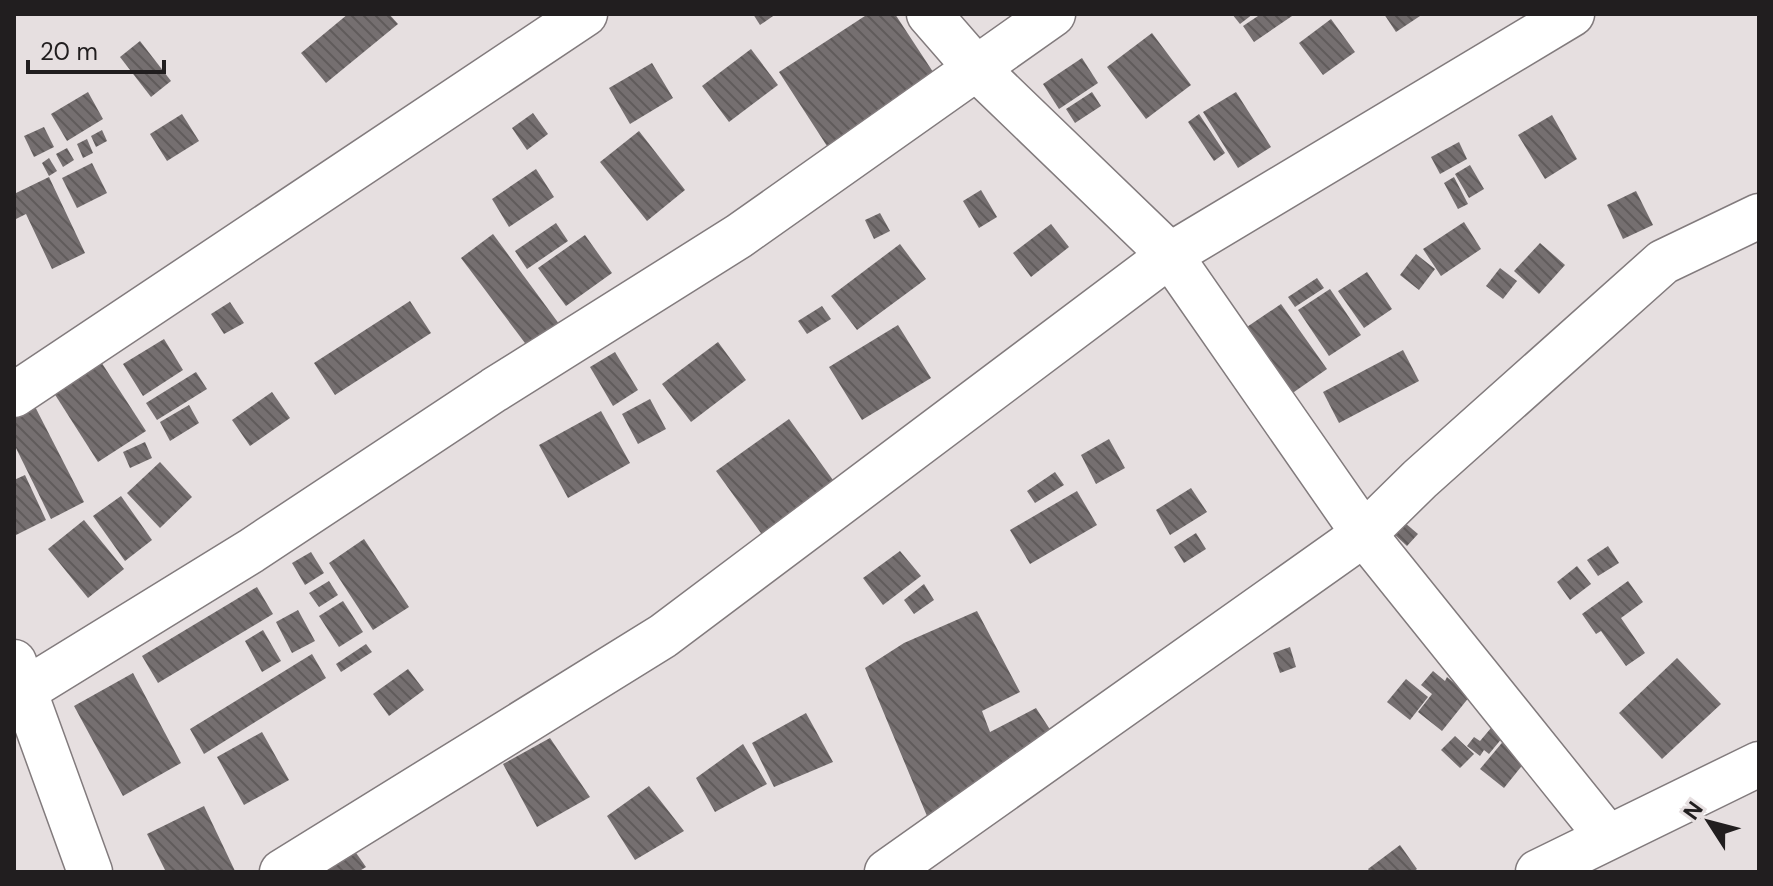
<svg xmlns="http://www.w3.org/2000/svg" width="1773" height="886" viewBox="0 0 1773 886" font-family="'DM Sans',sans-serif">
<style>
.building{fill:url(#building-back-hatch)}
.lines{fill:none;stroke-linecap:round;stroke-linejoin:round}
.street-casing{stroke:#827b7d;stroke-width:47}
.secondary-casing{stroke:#827b7d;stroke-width:47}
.street{stroke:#fff;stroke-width:44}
.secondary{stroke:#fff;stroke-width:44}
</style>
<defs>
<pattern id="building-back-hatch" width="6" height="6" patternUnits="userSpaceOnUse" patternTransform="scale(2)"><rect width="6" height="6" fill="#756f70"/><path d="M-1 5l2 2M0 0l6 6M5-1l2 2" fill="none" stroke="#605b5b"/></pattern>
</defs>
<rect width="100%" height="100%" fill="#e6dfe0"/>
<g class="building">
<polygon points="348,14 389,14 398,24 326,83 301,53"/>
<polygon points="753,14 776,14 760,25"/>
<polygon points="868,14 895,14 935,75 827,146 779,72"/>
<polygon points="1232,14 1253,14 1240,24"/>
<polygon points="1261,14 1295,14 1254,42 1243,26"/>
<polygon points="1384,14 1423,14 1396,32"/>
<polygon points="1331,19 1355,52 1323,75 1299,43"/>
<polygon points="1152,33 1191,85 1146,119 1107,67"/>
<polygon points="140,41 171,81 151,97 120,57"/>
<polygon points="751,49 778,85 729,122 702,86"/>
<polygon points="1082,58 1098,83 1059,109 1043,84"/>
<polygon points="652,63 673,98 630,124 609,88"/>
<polygon points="88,92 103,119 67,141 51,114"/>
<polygon points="1092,92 1101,106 1075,123 1066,109"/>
<polygon points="1236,92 1271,147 1238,168 1203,112"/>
<polygon points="533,113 548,134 527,150 512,128"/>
<polygon points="182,114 199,141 167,161 150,134"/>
<polygon points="1199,114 1225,153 1214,161 1188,122"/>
<polygon points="1552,115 1577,159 1545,179 1518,135"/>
<polygon points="44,127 54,147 34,157 24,136"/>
<polygon points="102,130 107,141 96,147 91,136"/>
<polygon points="639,131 685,190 647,221 600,162"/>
<polygon points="87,139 93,153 83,158 77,144"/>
<polygon points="1459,142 1467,159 1440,174 1431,157"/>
<polygon points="67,148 74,160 63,167 56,154"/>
<polygon points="49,158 57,171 49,176 42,163"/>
<polygon points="92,163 107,193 77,208 62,178"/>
<polygon points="1470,165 1484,189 1469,198 1455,174"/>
<polygon points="536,169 554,197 509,227 492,199"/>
<polygon points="49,177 85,253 52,269 26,214 14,220 14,194"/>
<polygon points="1454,177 1468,204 1458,209 1444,183"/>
<polygon points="981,190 997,217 979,228 963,201"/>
<polygon points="1636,191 1653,225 1623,239 1607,205"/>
<polygon points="880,213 890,231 874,239 865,220"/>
<polygon points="1464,222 1481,249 1441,276 1423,249"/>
<polygon points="556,223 568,241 527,269 515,251"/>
<polygon points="1051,224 1069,247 1031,277 1013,253"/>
<polygon points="493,234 565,332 534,355 461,258"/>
<polygon points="585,235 612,273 566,306 538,268"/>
<polygon points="1540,243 1565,265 1539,294 1514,271"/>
<polygon points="900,244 926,279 857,330 831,296"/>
<polygon points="1416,254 1435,269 1419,290 1400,275"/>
<polygon points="1500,268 1517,281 1503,299 1486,286"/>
<polygon points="1367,272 1392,309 1364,328 1338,291"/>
<polygon points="1317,278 1324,288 1295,307 1288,297"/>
<polygon points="1330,289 1361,335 1329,356 1298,310"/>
<polygon points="410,301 431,333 335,395 314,363"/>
<polygon points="230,302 244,323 224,334 211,314"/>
<polygon points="1281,304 1327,369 1284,399 1238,333"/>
<polygon points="822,306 831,319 807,334 798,321"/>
<polygon points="898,325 931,378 862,420 829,367"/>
<polygon points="164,339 183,370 143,396 123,364"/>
<polygon points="718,342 746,380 691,422 662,384"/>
<polygon points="92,348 146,431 98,462 45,379"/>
<polygon points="1403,350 1419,381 1339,423 1323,392"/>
<polygon points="615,352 638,390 613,406 590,367"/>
<polygon points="196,372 207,389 157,420 146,403"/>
<polygon points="272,392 290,418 250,446 232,420"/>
<polygon points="29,395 84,502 51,519 14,444 14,402"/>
<polygon points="650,399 666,429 638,444 622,414"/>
<polygon points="189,405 199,423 170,441 160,422"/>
<polygon points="601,411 630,463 568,498 539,445"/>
<polygon points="789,419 838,487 766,540 716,471"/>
<polygon points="1109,439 1125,468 1096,484 1081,455"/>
<polygon points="145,442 152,458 130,468 123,452"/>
<polygon points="160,462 192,497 160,528 127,493"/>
<polygon points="1055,472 1064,485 1035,503 1027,491"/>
<polygon points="25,475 46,520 14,536 14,480"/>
<polygon points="1191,488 1207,512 1170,535 1156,510"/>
<polygon points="1077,491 1097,525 1030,564 1010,530"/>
<polygon points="121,496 152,540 125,561 93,516"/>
<polygon points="84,520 124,569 88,598 48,549"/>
<polygon points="1405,523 1418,534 1407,546 1395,535"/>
<polygon points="1196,533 1206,549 1184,563 1174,547"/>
<polygon points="364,539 409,607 373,630 329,563"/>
<polygon points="1608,546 1619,563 1598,576 1587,560"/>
<polygon points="900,551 921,576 883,605 863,578"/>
<polygon points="311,552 324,573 305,585 292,563"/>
<polygon points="1577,566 1591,584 1570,600 1557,582"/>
<polygon points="329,581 338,595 319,607 309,593"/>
<polygon points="1628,581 1643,602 1621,618 1645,653 1626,666 1601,631 1596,634 1582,614"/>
<polygon points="924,584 934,600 914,614 904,600"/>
<polygon points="257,587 273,614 158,683 142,656"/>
<polygon points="343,601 363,632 339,647 319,616"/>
<polygon points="298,610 315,641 292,653 276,622"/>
<polygon points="977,611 1020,692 982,711 990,732 1036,708 1051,731 927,816 865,668 904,643"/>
<polygon points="263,630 281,661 262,672 245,641"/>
<polygon points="366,644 372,652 341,672 336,664"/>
<polygon points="1290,647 1296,667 1280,673 1273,653"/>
<polygon points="312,654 326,678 204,754 190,729"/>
<polygon points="1677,658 1721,704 1662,759 1619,713"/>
<polygon points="408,669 424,690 389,716 373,694"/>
<polygon points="1433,671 1445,681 1447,677 1470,696 1442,731 1418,712 1432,694 1421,685"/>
<polygon points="133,673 181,763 123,796 74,706"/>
<polygon points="1406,679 1428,697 1410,720 1387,702"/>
<polygon points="806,713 833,762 774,787 752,743"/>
<polygon points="1491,728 1503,737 1489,754 1484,750 1480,756 1467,746 1474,737 1480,741"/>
<polygon points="262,732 289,780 244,805 217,757"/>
<polygon points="1455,736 1474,754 1460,768 1441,750"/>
<polygon points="550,738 590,797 537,827 503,764"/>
<polygon points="1506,738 1529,757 1504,788 1480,769"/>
<polygon points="743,744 767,784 715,812 696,778"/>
<polygon points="649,786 684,831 635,860 607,816"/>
<polygon points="204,806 235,871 166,872 147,834"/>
<polygon points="1400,845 1417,869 1413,872 1370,872 1368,869"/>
<polygon points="354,850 366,867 358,872 327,872 324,868"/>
</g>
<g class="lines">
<g class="street-casing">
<g id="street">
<polyline points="929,14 976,68 1170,255 1364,534 1607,836"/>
<polyline points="14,395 585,14"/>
<polyline points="14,697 251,551 494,390 739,236 1053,14"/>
<polyline points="282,872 663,636 1170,255 1572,14"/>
<polyline points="887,872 1364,534 1420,479 1663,262 1759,216"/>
<polyline points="1538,872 1759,764"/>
</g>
</g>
<g class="secondary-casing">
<polyline id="secondary" points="14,662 90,872"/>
</g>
<use href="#street" class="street"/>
<use href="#secondary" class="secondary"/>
</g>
<rect width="1773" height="886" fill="none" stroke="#211e1f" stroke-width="32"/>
<g transform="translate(1709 822) rotate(306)" stroke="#e6dfe0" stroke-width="6" paint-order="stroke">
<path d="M0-6L14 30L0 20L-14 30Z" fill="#211e1f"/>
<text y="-12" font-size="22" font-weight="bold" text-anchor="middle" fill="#211e1f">N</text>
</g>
<path d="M28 60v12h136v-12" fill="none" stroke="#211e1f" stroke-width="4"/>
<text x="40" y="60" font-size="24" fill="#211e1f" stroke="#e6dfe0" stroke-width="6" paint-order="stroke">20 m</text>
</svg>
